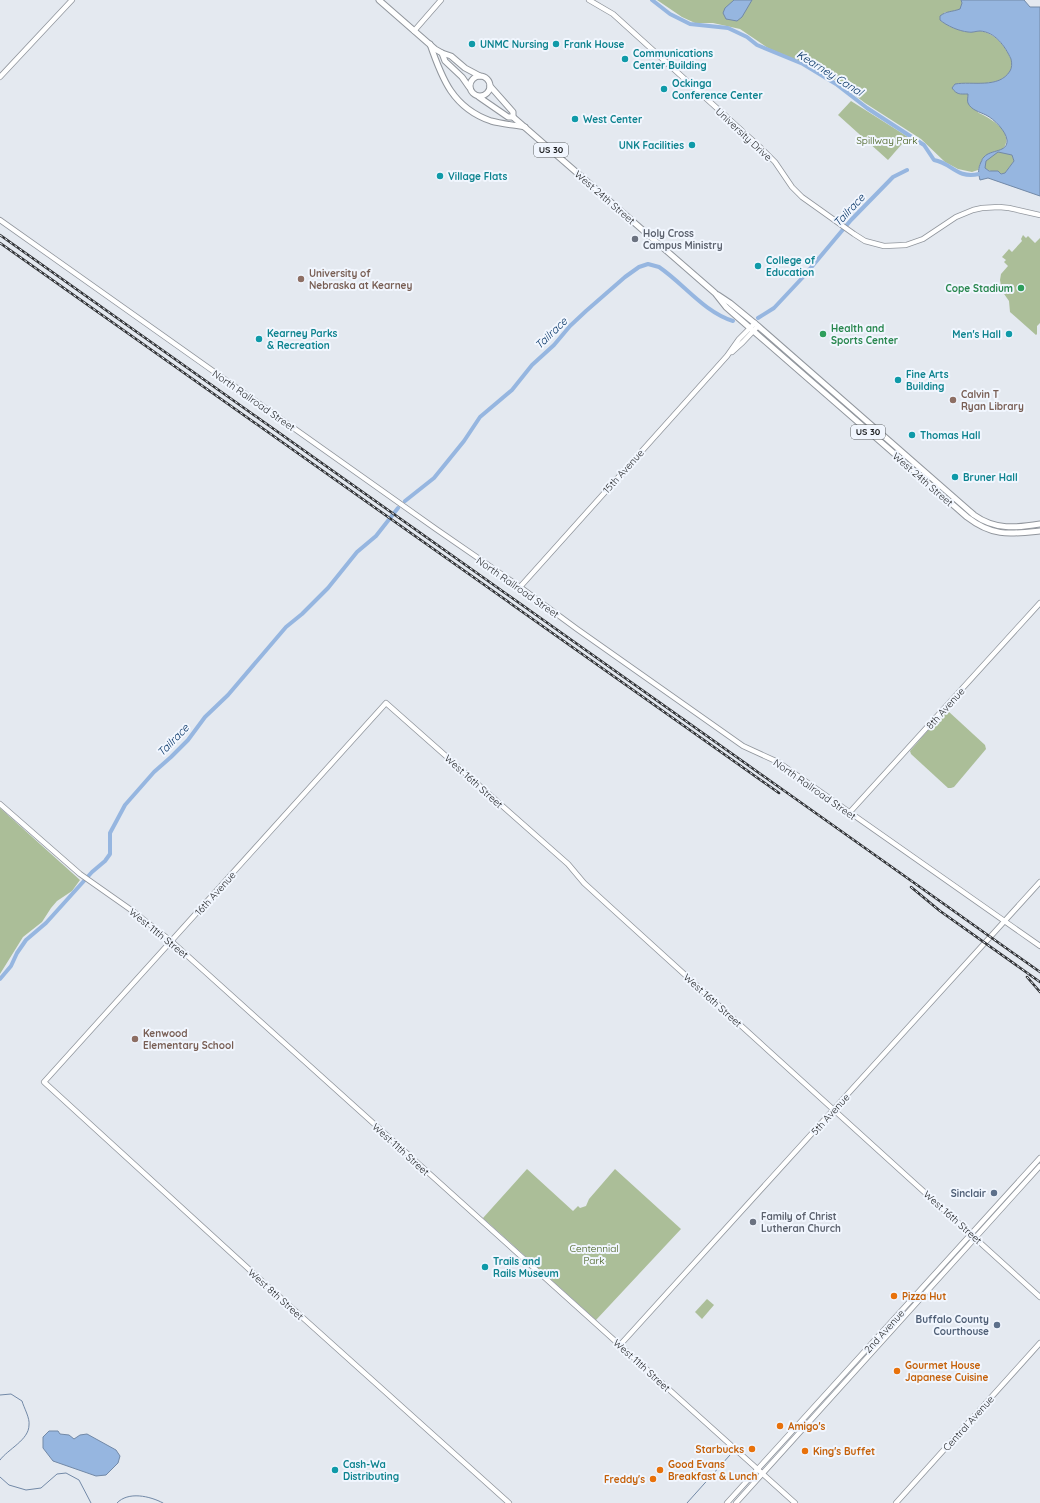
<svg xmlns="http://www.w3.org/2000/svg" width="1040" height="1503" viewBox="0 0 1040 1503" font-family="Quicksand,sans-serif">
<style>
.green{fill:#abbe98}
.water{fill:#96b6e0;stroke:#7289a7;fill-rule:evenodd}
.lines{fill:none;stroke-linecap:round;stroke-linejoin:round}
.stream{stroke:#7289a7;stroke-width:1}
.canal{stroke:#96b6e0;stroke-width:4}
.secondary-casing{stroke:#91969d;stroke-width:6}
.primary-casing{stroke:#91969d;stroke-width:7}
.secondary{stroke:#fff;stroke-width:4.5}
.primary{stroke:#fff;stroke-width:5}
.rail-casing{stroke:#313336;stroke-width:2.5}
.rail{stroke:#f1f6fe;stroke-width:1;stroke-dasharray:3;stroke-linecap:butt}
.culture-dot{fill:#0f9aa8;stroke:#f1f6fe;stroke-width:1.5}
.worship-dot{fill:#6b7280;stroke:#f1f6fe;stroke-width:1.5}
.education-dot{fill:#8d6e63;stroke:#f1f6fe;stroke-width:1.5}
.leisure-dot{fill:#2e9e5b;stroke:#f1f6fe;stroke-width:1.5}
.service-dot{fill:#5c6f8a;stroke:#f1f6fe;stroke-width:1.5}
.food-dot{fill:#e8710a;stroke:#f1f6fe;stroke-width:1.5}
.labels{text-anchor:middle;stroke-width:4;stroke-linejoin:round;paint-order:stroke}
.shield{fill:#f1f6fe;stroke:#5d6063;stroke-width:1}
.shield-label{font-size:9px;font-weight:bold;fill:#1d1f21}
.culture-label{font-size:10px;font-weight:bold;fill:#0d838f;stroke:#f1f6fe;text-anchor:start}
.street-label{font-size:10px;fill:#1d1f21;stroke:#f1f6fe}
.park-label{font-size:10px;fill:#3b5610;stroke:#f1f6fe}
.worship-label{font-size:10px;font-weight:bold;fill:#5b616d;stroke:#f1f6fe;text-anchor:start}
.education-label{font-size:10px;font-weight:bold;fill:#785e54;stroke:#f1f6fe;text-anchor:start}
.leisure-label{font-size:10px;font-weight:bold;fill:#27864d;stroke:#f1f6fe;text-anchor:end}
.service-label{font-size:10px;font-weight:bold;fill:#4e5e75;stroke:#f1f6fe;text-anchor:end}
.food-label{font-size:10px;font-weight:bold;fill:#c56008;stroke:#f1f6fe;text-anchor:start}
.water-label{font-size:11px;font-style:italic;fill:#033264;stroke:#f1f6fe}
</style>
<rect width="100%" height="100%" fill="#e4e9f0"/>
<g class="green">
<path d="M657,0H961L962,3L961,9L952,12H945L940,20C947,26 959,31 968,32C972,33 976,31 980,31C995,33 1005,46 1011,59C1012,63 1012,68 1010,71C999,89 972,81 955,84L952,88L959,94H968V102C971,105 975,110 979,113C992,119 1015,133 1003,149L1006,152L1012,155L1014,161L1005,173L1000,174C995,172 990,171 985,169V165L980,164L978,170L972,172L958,169L945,162L921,139L865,103L832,78L815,68L768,48L740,29L713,23H695L682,17Z"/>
<polygon points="851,101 908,137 888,160 838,115"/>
<polygon points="1023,235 1026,238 1028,236 1035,243 1040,238 1040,323 1037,326 1037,334 1036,335 1010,312 1009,301 1002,291 1000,280 1001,274 1008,266 1004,262 1006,260 1002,257 1009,249 1012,252 1022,241 1021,239"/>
<polygon points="945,711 948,711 985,745 986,749 954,787 951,788 948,788 911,754 910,751"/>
<polygon points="0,808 80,880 72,891 57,901 51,908 42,922 23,937 0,974"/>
<polygon points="527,1169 573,1211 578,1206 580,1208 586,1206 589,1199 615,1169 681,1229 596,1320 483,1218"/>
<polygon points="707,1299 714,1305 702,1319 695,1312"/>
</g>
<g class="water">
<polygon points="734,0 752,0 742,17 737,21 726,19 723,13 725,8"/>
<path d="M961,0H1024L1030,7H1040V196L988,178L980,180C978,172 978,169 981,162C983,159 981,160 984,157C991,149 1008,153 1007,140C1006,131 994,119 986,115C980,112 971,110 968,103C967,101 968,97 968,94C960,94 957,95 952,88L955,84C972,81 999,89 1010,71C1012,68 1012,63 1011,59C1005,46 995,32 980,31C976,31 972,33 968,32C959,31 947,26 940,20V16C946,11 952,12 960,9L962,3ZM998,152L1012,155L1014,161L1005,173L1001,174L998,171H989L985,168L986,161Z"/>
<polygon points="49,1431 58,1431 60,1434 69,1435 74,1439 80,1435 87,1434 116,1450 120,1456 118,1463 106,1475 96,1476 53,1461 43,1448 43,1437"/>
</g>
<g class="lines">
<g class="stream">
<path d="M0,1395L11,1394L22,1401C24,1408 30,1418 29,1425C29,1440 8,1449 0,1460"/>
<polyline points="0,1477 9,1485 26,1490 41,1488 57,1474 66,1473 79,1480 91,1503"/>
<path d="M117,1503C128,1491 150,1496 163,1503"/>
<polyline points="687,1503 730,1455"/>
</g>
<g class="canal">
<path d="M652,0L670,14L690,24L728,28L747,37L757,45L803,64L836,84L867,108L924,145L934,160C952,163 956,179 979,174"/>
<polyline points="758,318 774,308 804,276 851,220 893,177 907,170"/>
<path d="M405,501L434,478L464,441L480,417L512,390L532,365L554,345L570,326L586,311L625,277L639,267L648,264L659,267C684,284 704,312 733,321"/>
<polyline points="0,979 11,966 17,953 26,940 46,923 92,872 105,861 110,854 110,833 117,820 125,805 154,772 171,757 188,740 205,717 228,695 286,627 302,614 328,588 357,552 376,536 398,508"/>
</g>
<g class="secondary-casing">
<g id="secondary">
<polyline points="589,0 613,14 762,149 775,162 792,187 802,197 854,234 865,241 884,246 906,245 923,239 956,217 973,210 982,208 999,207 1009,208 1040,215"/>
<polyline points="414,31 441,0"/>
<polyline points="0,77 72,0"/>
<polyline points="0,220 436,529 520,587 577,629 743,746 778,762 1040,946"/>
<polyline points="732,352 743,342 758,326"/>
<polyline points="520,587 727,356 739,339 755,323"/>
<polyline points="0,804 80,874 134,912 171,941 795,1503"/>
<polyline points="850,812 1040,603"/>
<polyline points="620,1345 1040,882"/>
<polyline points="509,1503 263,1282 44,1082 386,703 568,864 584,883 607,904 1040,1297"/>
<polyline points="727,1503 1040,1158"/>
<polyline points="736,1503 1040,1166"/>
<polyline points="896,1503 1040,1343"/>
</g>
</g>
<g class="primary-casing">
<g id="primary">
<polyline points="379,0 435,49 442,53 451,56 465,68 480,76"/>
<path d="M430,44C442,79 453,108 491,121C502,124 514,125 525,127"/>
<polyline points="442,53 445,61 462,77 469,87"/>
<circle cx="480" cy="86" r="10"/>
<polyline points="490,86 513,112 513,117"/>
<path d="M479,97L508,117H513L715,293L726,307L750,328L967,517C993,537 1010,534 1040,531"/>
<path d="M718,295L730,303L758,326L974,515C995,530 1016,528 1040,524"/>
</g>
</g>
<use href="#secondary" class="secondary"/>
<use href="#primary" class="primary"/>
<g class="rail-casing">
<g id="rail">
<polyline points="0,235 1040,972"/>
<polyline points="0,243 779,793"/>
<polyline points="911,887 940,911 1040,982"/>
<polyline points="1027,977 1040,992"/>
</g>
</g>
<use href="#rail" class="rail"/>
</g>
<g class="culture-dot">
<circle cx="472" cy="44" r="4"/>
<circle cx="556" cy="44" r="4"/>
<circle cx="625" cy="59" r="4"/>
<circle cx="664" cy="89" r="4"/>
<circle cx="575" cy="119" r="4"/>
<circle cx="692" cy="145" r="4"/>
<circle cx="440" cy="176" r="4"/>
<circle cx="758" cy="266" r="4"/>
<circle cx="1009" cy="334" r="4"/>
<circle cx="259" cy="339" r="4"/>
<circle cx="898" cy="380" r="4"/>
<circle cx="912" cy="435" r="4"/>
<circle cx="955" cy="477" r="4"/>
<circle cx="485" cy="1267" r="4"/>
<circle cx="335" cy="1470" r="4"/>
</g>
<g class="worship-dot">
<circle cx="635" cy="239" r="4"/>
<circle cx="753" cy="1222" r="4"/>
</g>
<g class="education-dot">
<circle cx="301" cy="279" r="4"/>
<circle cx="953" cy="400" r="4"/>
<circle cx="135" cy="1039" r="4"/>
</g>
<g class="leisure-dot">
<circle cx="1021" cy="288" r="4"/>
<circle cx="823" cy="334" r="4"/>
</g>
<g class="service-dot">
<circle cx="994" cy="1193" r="4"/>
<circle cx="997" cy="1325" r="4"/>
</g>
<g class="food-dot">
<circle cx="894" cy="1296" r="4"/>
<circle cx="897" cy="1371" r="4"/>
<circle cx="780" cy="1426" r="4"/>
<circle cx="752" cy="1449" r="4"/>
<circle cx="805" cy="1451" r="4"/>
<circle cx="660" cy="1470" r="4"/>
<circle cx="653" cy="1479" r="4"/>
</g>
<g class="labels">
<g class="shield">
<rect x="534" y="143" width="34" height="14" rx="3"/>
<rect x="851" y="425" width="34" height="14" rx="3"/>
</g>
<g class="shield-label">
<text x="551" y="153">US 30</text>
<text x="868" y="435">US 30</text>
</g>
<g class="culture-label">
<text x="480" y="48">UNMC Nursing</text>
<text x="564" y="48">Frank House</text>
<text x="633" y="57">Communications<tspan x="633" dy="12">Center Building</tspan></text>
<text x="672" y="87">Ockinga<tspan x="672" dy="12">Conference Center</tspan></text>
<text x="583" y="123">West Center</text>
<text x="684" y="149" text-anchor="end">UNK Facilities</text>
<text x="448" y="180">Village Flats</text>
<text x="766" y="264">College of<tspan x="766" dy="12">Education</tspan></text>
<text x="267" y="337">Kearney Parks<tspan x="267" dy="12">&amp; Recreation</tspan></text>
<text x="1001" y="338" text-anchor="end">Men's Hall</text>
<text x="906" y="378">Fine Arts<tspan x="906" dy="12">Building</tspan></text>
<text x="920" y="439">Thomas Hall</text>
<text x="963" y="481">Bruner Hall</text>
<text x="493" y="1265">Trails and<tspan x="493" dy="12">Rails Museum</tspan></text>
<text x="343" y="1468">Cash-Wa<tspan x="343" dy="12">Distributing</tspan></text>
</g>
<g class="street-label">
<text transform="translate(744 134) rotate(43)" y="4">University Drive</text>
<text transform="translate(605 197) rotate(41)" y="4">West 24th Street</text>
<text transform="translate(254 400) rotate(35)" y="4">North Railroad Street</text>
<text transform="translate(623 471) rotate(-48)" y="4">15th Avenue</text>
<text transform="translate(923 479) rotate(41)" y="4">West 24th Street</text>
<text transform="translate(518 587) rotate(35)" y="4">North Railroad Street</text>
<text transform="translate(945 708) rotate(-48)" y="4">8th Avenue</text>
<text transform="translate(474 781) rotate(42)" y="4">West 16th Street</text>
<text transform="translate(815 789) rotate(35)" y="4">North Railroad Street</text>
<text transform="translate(215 893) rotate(-48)" y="4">16th Avenue</text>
<text transform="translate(159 933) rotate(39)" y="4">West 11th Street</text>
<text transform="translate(713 1000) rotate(42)" y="4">West 16th Street</text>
<text transform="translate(830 1114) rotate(-48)" y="4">5th Avenue</text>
<text transform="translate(401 1149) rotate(42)" y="4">West 11th Street</text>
<text transform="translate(953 1217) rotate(42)" y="4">West 16th Street</text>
<text transform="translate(276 1294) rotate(42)" y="4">West 8th Street</text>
<text transform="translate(884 1331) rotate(-48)" y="4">2nd Avenue</text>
<text transform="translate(642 1365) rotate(42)" y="4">West 11th Street</text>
<text transform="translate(968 1423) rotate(-48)" y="4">Central Avenue</text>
</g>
<g class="park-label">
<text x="887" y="144">Spillway Park</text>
<text x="594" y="1252">Centennial<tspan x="594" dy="12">Park</tspan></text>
</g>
<g class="worship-label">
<text x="643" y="237">Holy Cross<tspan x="643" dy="12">Campus Ministry</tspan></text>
<text x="761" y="1220">Family of Christ<tspan x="761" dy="12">Lutheran Church</tspan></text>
</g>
<g class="education-label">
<text x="309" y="277">University of<tspan x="309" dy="12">Nebraska at Kearney</tspan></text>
<text x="961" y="398">Calvin T<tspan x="961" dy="12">Ryan Library</tspan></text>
<text x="143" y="1037">Kenwood<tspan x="143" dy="12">Elementary School</tspan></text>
</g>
<g class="leisure-label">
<text x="1013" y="292">Cope Stadium</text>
<text x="831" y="332" text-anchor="start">Health and<tspan x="831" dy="12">Sports Center</tspan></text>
</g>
<g class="service-label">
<text x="986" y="1197">Sinclair</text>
<text x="989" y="1323">Buffalo County<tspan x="989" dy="12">Courthouse</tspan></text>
</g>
<g class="food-label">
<text x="902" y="1300">Pizza Hut</text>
<text x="905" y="1369">Gourmet House<tspan x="905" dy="12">Japanese Cuisine</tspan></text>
<text x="788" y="1430">Amigo's</text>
<text x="744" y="1453" text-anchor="end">Starbucks</text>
<text x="813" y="1455">King's Buffet</text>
<text x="668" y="1468">Good Evans<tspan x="668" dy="12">Breakfast &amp; Lunch</tspan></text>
<text x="645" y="1483" text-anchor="end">Freddy's</text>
</g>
<g class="water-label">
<text transform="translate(830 73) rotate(32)" y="4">Kearney Canal</text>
<text transform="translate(849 210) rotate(-47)" y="4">Tailrace</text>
<text transform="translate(551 333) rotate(-44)" y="4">Tailrace</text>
<text transform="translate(173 740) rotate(-46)" y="4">Tailrace</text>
</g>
</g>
</svg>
